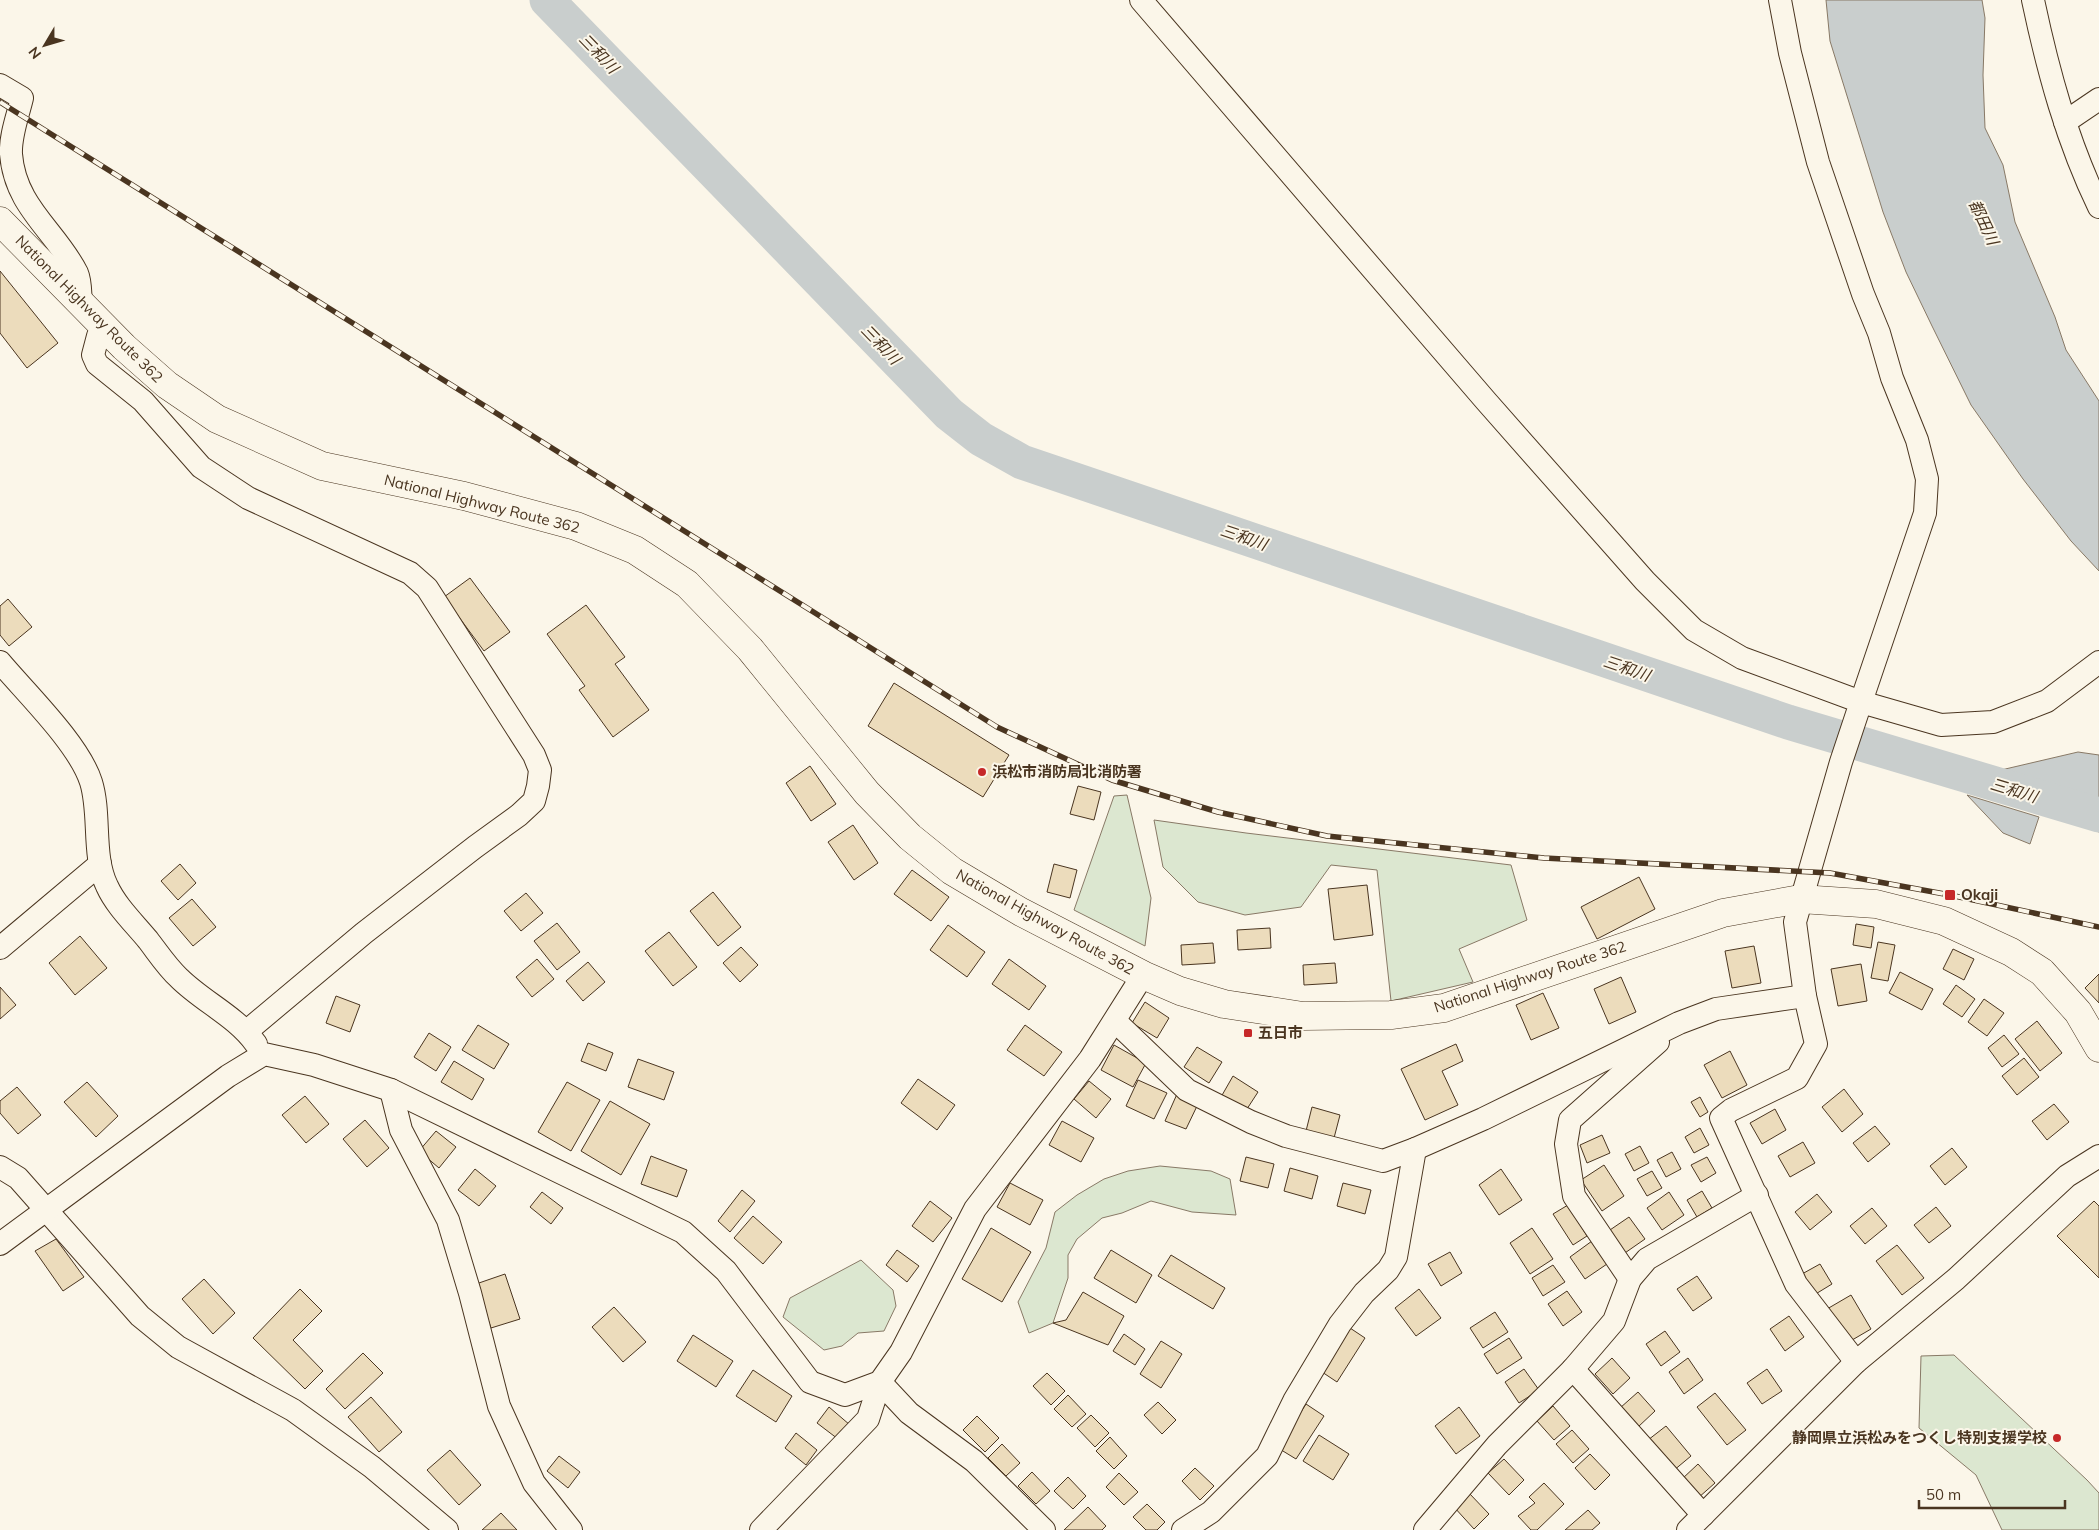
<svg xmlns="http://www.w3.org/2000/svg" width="2099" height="1530" viewBox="0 0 2099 1530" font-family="Mulish,'Noto Sans JP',sans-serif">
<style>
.green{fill:#dce7d0;stroke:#887966}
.water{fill:#c9cecd;stroke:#887966}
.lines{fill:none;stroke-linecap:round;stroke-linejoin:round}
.river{stroke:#c9cecd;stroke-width:35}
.building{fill:#ecdcbc;stroke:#4a3520}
.minor-casing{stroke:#4a3520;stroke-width:24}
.highway-casing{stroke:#4a3520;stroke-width:29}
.minor{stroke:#fbf6e9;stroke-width:22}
.highway{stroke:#fbf6e9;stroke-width:28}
.rail-casing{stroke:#4a3520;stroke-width:5.5}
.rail{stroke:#fbf6e9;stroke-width:4;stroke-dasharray:11;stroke-linecap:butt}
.poi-dot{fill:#c62828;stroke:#fbf6e9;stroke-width:2}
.labels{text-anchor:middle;stroke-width:4;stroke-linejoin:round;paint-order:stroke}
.street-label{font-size:15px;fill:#4a3520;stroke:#fbf6e9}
.poi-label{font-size:15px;font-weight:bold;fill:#4a3520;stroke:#fbf6e9;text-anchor:start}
.water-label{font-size:16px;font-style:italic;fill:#4a3520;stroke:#fbf6e9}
</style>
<rect width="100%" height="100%" fill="#fbf6e9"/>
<g class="green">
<polygon points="1127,795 1151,898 1145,946 1074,910 1114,796"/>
<polygon points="1154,820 1246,833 1511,865 1527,920 1459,949 1473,982 1391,1001 1377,870 1331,865 1301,907 1245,915 1198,902 1163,867"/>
<polygon points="1160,1166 1211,1171 1230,1179 1236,1215 1192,1212 1151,1201 1122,1213 1102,1218 1077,1239 1068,1255 1068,1278 1053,1323 1029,1333 1018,1302 1046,1248 1055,1212 1077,1195 1104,1179 1128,1171"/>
<polygon points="861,1260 893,1290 896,1306 884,1331 858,1333 842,1346 824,1350 783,1317 790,1298"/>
<polygon points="1954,1355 2087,1480 2099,1493 2099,1530 2002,1530 1976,1475 1919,1428 1921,1356"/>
</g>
<g class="water">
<polygon points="1826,0 1982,0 1985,18 1983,75 1985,128 2003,165 2015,222 2055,317 2066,350 2099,401 2099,571 2071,541 2023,479 1971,405 1932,326 1906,272 1883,212 1830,41"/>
<polygon points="2078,752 2099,755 2099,801 2001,770"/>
<polygon points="1935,766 1970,777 1996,771 2099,806 2099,832 1961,789"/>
<polygon points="1967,795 2039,817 2030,844 2003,833"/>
</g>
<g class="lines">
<polyline class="river" points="547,0 949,414 981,439 1022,462 1788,722 2099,815"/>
</g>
<g class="building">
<polygon points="0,271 58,343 27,368 0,333"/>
<polygon points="470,578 510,632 484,651 444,597"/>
<polygon points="8,599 32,627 9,646 0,635 0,606"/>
<polygon points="586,605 625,657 615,664 649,710 613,737 579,690 585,686 547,634"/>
<polygon points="894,683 1009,755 983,797 868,726"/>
<polygon points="810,766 836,804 811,821 786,783"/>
<polygon points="1078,786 1101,792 1094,820 1070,814"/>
<polygon points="853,825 878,863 854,880 828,842"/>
<polygon points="180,864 196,883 178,900 161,881"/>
<polygon points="1054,864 1077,870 1070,898 1047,892"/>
<polygon points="912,870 949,897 931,921 894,894"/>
<polygon points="1639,877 1655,909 1597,939 1581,907"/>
<polygon points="1367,885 1373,935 1334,940 1328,889"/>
<polygon points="713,892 741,927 718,946 690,911"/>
<polygon points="526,893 543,913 521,931 504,911"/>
<polygon points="192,899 216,927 193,946 169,918"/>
<polygon points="557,923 580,952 557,970 534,941"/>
<polygon points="1856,924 1874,927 1871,948 1853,945"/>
<polygon points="948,925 985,952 967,977 930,950"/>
<polygon points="1270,928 1271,948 1238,950 1237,930"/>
<polygon points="669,932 697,967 673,986 645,951"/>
<polygon points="80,936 107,968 75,995 49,963"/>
<polygon points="1878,942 1895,945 1888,981 1871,978"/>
<polygon points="1213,943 1215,963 1182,965 1181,945"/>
<polygon points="1754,946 1761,983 1732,988 1725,951"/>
<polygon points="741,947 758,965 740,982 723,963"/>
<polygon points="1953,949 1974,959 1964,980 1943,969"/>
<polygon points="537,959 554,979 532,997 516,977"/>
<polygon points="1009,959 1046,986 1029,1010 992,984"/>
<polygon points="588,962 605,982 583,1001 566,981"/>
<polygon points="1335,963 1337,983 1304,985 1303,965"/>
<polygon points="1861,964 1867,1001 1838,1006 1831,969"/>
<polygon points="1900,972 1933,989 1922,1010 1889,993"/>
<polygon points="2099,974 2099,1003 2085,988"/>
<polygon points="1621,977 1636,1012 1609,1024 1594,989"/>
<polygon points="1956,985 1975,999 1962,1017 1943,1004"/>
<polygon points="0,987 16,1005 0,1019"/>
<polygon points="1543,993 1559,1028 1531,1040 1516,1005"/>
<polygon points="336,996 360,1005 350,1032 326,1023"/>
<polygon points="1984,999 2004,1013 1987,1036 1968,1022"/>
<polygon points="1145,1002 1169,1018 1157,1038 1132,1023"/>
<polygon points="2037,1021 2062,1053 2040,1071 2015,1039"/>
<polygon points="478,1025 509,1044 494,1069 462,1050"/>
<polygon points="1025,1025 1062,1052 1044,1076 1007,1050"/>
<polygon points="429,1033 451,1047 436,1071 414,1057"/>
<polygon points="2004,1035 2019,1054 2002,1067 1988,1048"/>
<polygon points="588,1043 613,1053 606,1071 581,1061"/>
<polygon points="1456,1044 1463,1061 1442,1071 1458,1105 1425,1120 1401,1069"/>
<polygon points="1114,1045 1146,1063 1133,1087 1101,1070"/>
<polygon points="1197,1047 1222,1062 1209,1083 1184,1067"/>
<polygon points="1730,1051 1747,1085 1722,1098 1704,1065"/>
<polygon points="2024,1058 2039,1077 2017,1095 2002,1076"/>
<polygon points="638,1059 674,1072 664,1100 628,1087"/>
<polygon points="454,1061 484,1079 472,1100 441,1082"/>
<polygon points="1233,1076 1258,1092 1245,1112 1221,1097"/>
<polygon points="918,1079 955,1105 937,1130 901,1103"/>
<polygon points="1138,1080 1167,1093 1154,1119 1126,1106"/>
<polygon points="1089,1081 1111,1099 1096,1118 1074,1099"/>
<polygon points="87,1082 118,1116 96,1137 64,1102"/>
<polygon points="567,1082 600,1100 571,1151 538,1132"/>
<polygon points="17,1087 41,1115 18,1134 0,1113 0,1101"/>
<polygon points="1844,1089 1863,1114 1842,1132 1822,1107"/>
<polygon points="1177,1094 1198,1104 1186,1129 1165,1121"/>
<polygon points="305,1096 329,1124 306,1143 282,1115"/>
<polygon points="1700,1097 1708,1112 1700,1117 1691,1102"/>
<polygon points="610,1101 650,1124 621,1175 581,1151"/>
<polygon points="2054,1104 2069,1122 2047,1140 2032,1121"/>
<polygon points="1312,1107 1340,1115 1334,1138 1306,1131"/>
<polygon points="1775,1109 1786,1130 1762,1144 1750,1123"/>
<polygon points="365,1120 389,1148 367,1167 343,1139"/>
<polygon points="1062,1121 1094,1138 1081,1162 1049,1145"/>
<polygon points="1875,1126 1890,1144 1868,1162 1853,1143"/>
<polygon points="1700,1128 1709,1145 1694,1153 1685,1137"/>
<polygon points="436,1131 456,1147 439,1168 419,1151"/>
<polygon points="1602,1135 1610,1153 1587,1163 1580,1145"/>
<polygon points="1803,1142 1815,1163 1790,1177 1778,1156"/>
<polygon points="1640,1146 1649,1163 1634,1171 1625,1154"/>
<polygon points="1952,1148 1967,1167 1945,1185 1930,1166"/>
<polygon points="1672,1152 1681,1169 1666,1177 1657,1160"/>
<polygon points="651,1156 687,1170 677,1197 641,1184"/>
<polygon points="1246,1157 1274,1164 1268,1188 1240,1181"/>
<polygon points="1707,1157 1716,1173 1701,1182 1691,1165"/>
<polygon points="1604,1165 1624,1196 1602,1211 1581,1180"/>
<polygon points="1290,1168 1318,1176 1312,1199 1284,1191"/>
<polygon points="475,1169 496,1186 479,1206 458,1190"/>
<polygon points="1501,1169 1522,1200 1499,1215 1479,1185"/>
<polygon points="1652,1171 1662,1188 1647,1196 1637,1179"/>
<polygon points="1010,1183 1043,1200 1030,1225 997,1207"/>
<polygon points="1343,1183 1371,1190 1365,1214 1337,1206"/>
<polygon points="742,1190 755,1201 730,1232 718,1221"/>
<polygon points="1702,1191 1712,1208 1697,1217 1687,1200"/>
<polygon points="542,1192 563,1208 551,1224 530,1207"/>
<polygon points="1669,1192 1684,1215 1662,1230 1647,1208"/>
<polygon points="1817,1194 1832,1212 1810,1230 1795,1212"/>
<polygon points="930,1201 952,1218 933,1242 912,1226"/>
<polygon points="2094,1201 2099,1206 2099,1278 2057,1236"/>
<polygon points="1568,1205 1587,1236 1573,1245 1553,1214"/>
<polygon points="1936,1207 1951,1226 1929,1243 1914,1225"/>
<polygon points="1872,1208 1887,1226 1865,1244 1850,1226"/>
<polygon points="753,1216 782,1242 763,1264 734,1238"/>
<polygon points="1629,1217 1645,1239 1622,1255 1607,1232"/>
<polygon points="991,1228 1031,1252 1002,1302 962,1279"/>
<polygon points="1532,1228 1553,1259 1530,1274 1510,1243"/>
<polygon points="56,1239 84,1277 63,1291 35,1251"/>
<polygon points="1592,1241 1607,1264 1585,1279 1570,1257"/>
<polygon points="1897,1245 1924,1278 1902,1295 1876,1261"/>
<polygon points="897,1250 919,1266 907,1282 886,1265"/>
<polygon points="1111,1250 1152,1275 1136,1303 1094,1278"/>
<polygon points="1450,1252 1462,1273 1441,1286 1428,1264"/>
<polygon points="1171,1255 1225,1288 1213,1309 1158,1276"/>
<polygon points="1820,1264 1832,1284 1814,1295 1802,1274"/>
<polygon points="1553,1265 1565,1282 1543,1296 1532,1278"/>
<polygon points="505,1274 520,1319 491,1328 476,1284"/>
<polygon points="1697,1276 1712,1298 1693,1311 1677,1289"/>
<polygon points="204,1279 235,1313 213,1334 182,1299"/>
<polygon points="300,1289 322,1311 293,1340 323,1371 305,1389 253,1338"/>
<polygon points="1419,1289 1441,1318 1416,1336 1395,1308"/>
<polygon points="1567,1291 1582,1312 1563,1326 1548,1304"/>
<polygon points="1083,1292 1124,1316 1108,1345 1053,1323 1066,1320"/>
<polygon points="1851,1295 1871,1329 1847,1343 1827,1309"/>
<polygon points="614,1307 646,1342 623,1362 592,1327"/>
<polygon points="1495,1312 1508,1332 1483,1348 1470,1328"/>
<polygon points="1789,1316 1804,1337 1785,1351 1770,1329"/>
<polygon points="1347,1326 1365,1338 1337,1382 1319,1370"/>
<polygon points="1665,1331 1680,1352 1661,1366 1646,1344"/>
<polygon points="1124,1334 1145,1349 1135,1365 1113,1351"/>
<polygon points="693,1335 733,1361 716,1387 677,1361"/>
<polygon points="1509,1338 1522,1358 1497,1374 1484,1354"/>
<polygon points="1161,1341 1182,1354 1161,1388 1140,1374"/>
<polygon points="363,1353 383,1373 345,1409 326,1389"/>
<polygon points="1612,1358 1630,1378 1613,1394 1595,1374"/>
<polygon points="1688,1358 1703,1380 1684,1394 1669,1372"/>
<polygon points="1524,1369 1539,1390 1519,1403 1505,1382"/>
<polygon points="1767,1369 1782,1391 1762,1404 1747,1383"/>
<polygon points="753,1370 792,1396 776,1422 736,1396"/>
<polygon points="1047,1373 1065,1391 1051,1405 1033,1386"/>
<polygon points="1638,1392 1655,1411 1638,1427 1620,1408"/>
<polygon points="1715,1393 1746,1430 1727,1445 1697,1407"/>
<polygon points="1068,1395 1086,1414 1072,1427 1054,1409"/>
<polygon points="371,1397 402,1432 379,1452 348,1417"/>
<polygon points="1158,1402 1176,1420 1162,1434 1144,1415"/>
<polygon points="1306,1404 1324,1416 1296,1459 1278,1448"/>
<polygon points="1553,1406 1570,1426 1554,1440 1537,1421"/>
<polygon points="829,1407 850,1425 838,1439 817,1423"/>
<polygon points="1459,1407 1480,1436 1456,1454 1435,1426"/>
<polygon points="1091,1415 1109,1433 1095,1447 1077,1428"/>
<polygon points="977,1416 999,1438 985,1452 963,1430"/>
<polygon points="1666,1426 1691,1456 1673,1471 1648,1440"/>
<polygon points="1572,1430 1589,1449 1573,1463 1556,1444"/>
<polygon points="796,1433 817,1450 806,1465 785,1448"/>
<polygon points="1319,1435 1349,1454 1333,1480 1303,1461"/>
<polygon points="1110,1437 1127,1456 1114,1469 1096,1451"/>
<polygon points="1002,1444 1020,1463 1006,1476 988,1458"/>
<polygon points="450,1450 481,1485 459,1505 427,1470"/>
<polygon points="1590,1454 1610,1475 1595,1490 1575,1468"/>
<polygon points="559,1456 580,1472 568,1488 547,1471"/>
<polygon points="1504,1459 1524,1480 1509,1495 1488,1473"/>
<polygon points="1698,1464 1715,1483 1698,1498 1682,1479"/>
<polygon points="1195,1468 1214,1486 1200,1500 1182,1481"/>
<polygon points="1032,1472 1050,1491 1036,1504 1018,1486"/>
<polygon points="1119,1473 1138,1492 1124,1505 1106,1487"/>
<polygon points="1068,1477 1086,1496 1073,1509 1054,1491"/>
<polygon points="1544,1483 1564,1504 1537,1530 1531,1530 1518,1516 1535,1503 1529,1497"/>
<polygon points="1469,1493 1489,1514 1474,1529 1454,1507"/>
<polygon points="1147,1504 1165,1522 1157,1530 1146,1530 1133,1517"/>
<polygon points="1088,1507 1106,1526 1102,1530 1064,1530"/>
<polygon points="1588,1510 1600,1523 1592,1530 1565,1530"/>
<polygon points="501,1513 517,1530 482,1530"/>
</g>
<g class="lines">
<g class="minor-casing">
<g id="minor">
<polyline points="1141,0 1486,401 1645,581 1694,630 1742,658 1861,702 1841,762 1795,922 1805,996 1816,1044 1797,1078 1731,1110 1721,1118 1796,1284 1856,1362"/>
<polyline points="1780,0 1790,53 1818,162 1863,294 1879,333 1892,378 1917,440 1927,479 1925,513 1861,702 1941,725 1993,722 2047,701 2099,662"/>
<path d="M2033,0C2048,71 2067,141 2099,207"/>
<path d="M0,85L22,98C18,115 10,136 11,154C15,207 56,231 77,273C81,282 80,295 81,304"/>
<polyline points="2065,122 2099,99"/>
<polyline points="103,326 98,336 93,355 97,364 143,401 201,467 248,498 410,573 427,588 534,755 540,770 538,786 534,801 519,815 475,847 364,933 247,1031"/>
<path d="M0,662C26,693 79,744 91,782C101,814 92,856 107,886C116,906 134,923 148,940C158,953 167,967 179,978C203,1002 236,1016 256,1044"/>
<polyline points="0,948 100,864"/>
<polyline points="1115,1021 1187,1090 1251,1122 1286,1136 1383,1161 1415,1149 1483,1119 1679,1023 1716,1009 1805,996"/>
<polyline points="391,1090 401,1130 448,1220 470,1293 499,1406 534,1483 571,1530"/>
<polyline points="0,1167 18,1178 140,1316 178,1347 293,1410 372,1467 447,1530"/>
<polyline points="0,1244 228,1076 264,1054 314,1065 391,1090 683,1232 726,1271 810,1382 845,1395 880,1382 901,1352 975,1209 1090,1059 1143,975"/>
<polyline points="1630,1279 1574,1196 1566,1144 1570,1120 1658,1042"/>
<polyline points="1573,1369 1703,1515"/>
<polyline points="761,1530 868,1419 880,1382 909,1413 974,1461 1044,1530"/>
<polyline points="1183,1530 1211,1512 1267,1456 1294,1401 1340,1324 1364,1293 1388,1270 1396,1257 1415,1149"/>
<polyline points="1425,1530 1497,1445 1573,1369 1614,1321 1630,1279 1647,1259 1757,1195"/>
<polyline points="1688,1530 1856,1362 1956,1279 2067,1176 2099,1156"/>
</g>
</g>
<g class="highway-casing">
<polyline id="highway" points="0,221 124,347 167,385 217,419 322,466 464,496 576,526 635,550 687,584 750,649 867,793 910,837 952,871 1021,912 1143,975 1180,991 1224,1004 1303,1016 1391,1015 1444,1008 1723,913 1800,899 1876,904 1944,921 2011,952 2042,972 2078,1012 2099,1048"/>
</g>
<use href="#minor" class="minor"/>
<use href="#highway" class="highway"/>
<g class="rail-casing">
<polyline id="rail" points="0,102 997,727 1112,780 1218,812 1327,836 1544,858 1830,873 1950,895 2099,927"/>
</g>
<use href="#rail" class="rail"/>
</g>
<g class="poi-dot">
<circle cx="982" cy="772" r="5"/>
<rect x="1944" y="889" width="12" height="12" rx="2.5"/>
<rect x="1243" y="1028" width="10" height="10" rx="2.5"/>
<circle cx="2057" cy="1438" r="5"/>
</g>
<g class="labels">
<g class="street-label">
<text transform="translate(89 309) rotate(45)" y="5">National Highway Route 362</text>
<text transform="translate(482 504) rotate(14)" y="5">National Highway Route 362</text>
<text transform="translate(1045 922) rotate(29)" y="5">National Highway Route 362</text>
<text transform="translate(1530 977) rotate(-18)" y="5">National Highway Route 362</text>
</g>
<g class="poi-label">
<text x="992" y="777">浜松市消防局北消防署</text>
<text x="1961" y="900">Okaji</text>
<text x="1258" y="1038">五日市</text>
<text x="2047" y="1443" text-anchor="end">静岡県立浜松みをつくし特別支援学校</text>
</g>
<g class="water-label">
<text transform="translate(599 53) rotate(46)" y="6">三和川</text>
<text transform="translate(1984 222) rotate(65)" y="6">都田川</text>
<text transform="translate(881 344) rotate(46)" y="6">三和川</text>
<text transform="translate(1244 537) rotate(19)" y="6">三和川</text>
<text transform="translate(1627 668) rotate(19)" y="6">三和川</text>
<text transform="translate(2014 790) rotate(17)" y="6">三和川</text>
</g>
</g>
<g transform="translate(45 45) rotate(232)" stroke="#fbf6e9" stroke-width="4" paint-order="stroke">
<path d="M0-4L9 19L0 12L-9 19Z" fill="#4a3520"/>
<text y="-8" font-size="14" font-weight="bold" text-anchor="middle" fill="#4a3520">N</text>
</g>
<path d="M1919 1500v8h146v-8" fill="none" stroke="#4a3520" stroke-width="2.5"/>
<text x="1926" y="1500" font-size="15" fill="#4a3520" stroke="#fbf6e9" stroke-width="4" paint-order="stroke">50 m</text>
</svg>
